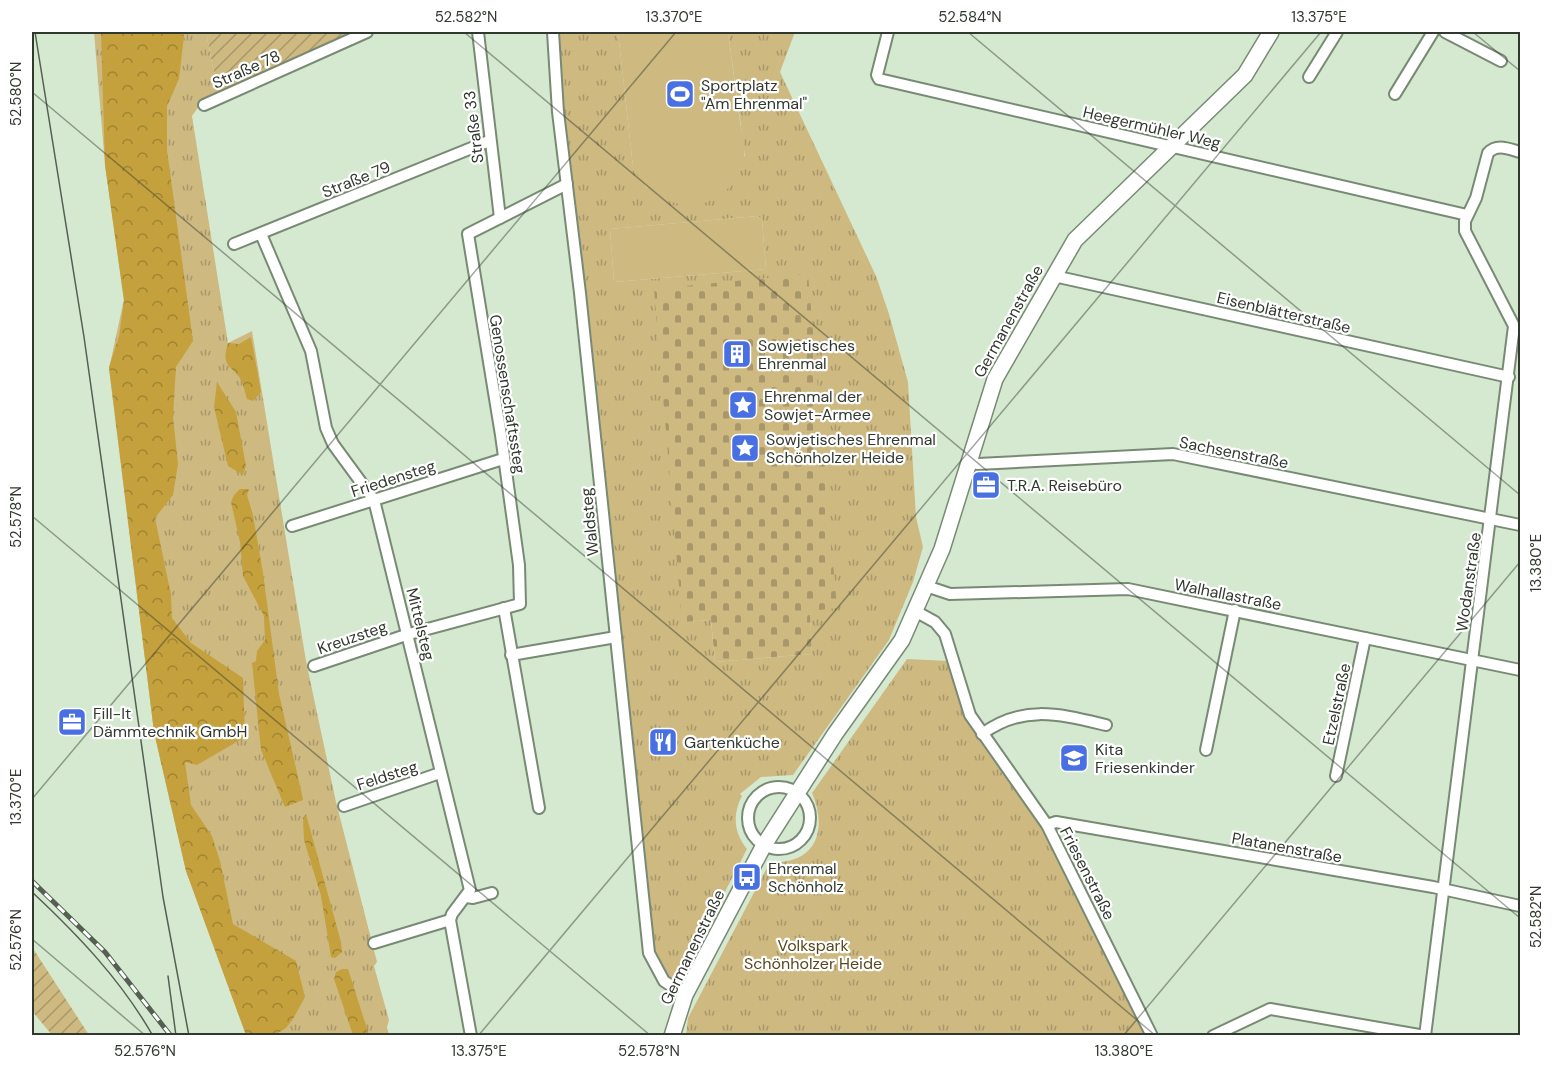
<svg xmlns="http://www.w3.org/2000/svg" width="1552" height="1067" viewBox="0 0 1552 1067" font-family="'DM Sans',sans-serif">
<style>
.grass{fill:url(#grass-tufts);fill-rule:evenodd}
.forest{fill:url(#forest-crowns)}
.cemetery{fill:url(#cemetery-stones)}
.garden{fill:url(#garden-furrows)}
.pitch{fill:#ceb981}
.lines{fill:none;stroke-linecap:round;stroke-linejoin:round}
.minor-casing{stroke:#788a74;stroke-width:14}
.secondary-casing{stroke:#788a74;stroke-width:18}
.minor{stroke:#fff;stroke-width:10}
.secondary{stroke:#fff;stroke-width:15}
.tram{stroke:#556053;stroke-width:1.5}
.rail-casing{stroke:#556053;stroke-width:5}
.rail{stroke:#fff;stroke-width:3;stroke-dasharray:9;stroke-linecap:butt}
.ticks{fill:none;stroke:#31392f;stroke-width:1.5;stroke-opacity:0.45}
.labels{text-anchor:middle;stroke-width:4.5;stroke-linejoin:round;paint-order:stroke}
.street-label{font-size:16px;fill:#31392f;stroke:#fff}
.poi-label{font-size:16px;fill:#31392f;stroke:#fff;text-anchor:start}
.park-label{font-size:16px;fill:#56471e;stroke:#fff}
.neatline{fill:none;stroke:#31392f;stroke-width:2}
.ticks-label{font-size:15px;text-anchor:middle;fill:#31392f}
</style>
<defs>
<pattern id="grass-tufts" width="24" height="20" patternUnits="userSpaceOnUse" patternTransform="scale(1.5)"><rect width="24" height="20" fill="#ceb981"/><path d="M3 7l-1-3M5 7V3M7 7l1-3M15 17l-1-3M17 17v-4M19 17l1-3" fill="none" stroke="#a8976a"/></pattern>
<pattern id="forest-crowns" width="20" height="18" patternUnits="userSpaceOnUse" patternTransform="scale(1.5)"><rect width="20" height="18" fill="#c4a13c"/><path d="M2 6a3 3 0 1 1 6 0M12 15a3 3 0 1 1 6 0" fill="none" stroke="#a08433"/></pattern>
<pattern id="cemetery-stones" width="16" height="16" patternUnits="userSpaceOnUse" patternTransform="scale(1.5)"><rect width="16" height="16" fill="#ceb981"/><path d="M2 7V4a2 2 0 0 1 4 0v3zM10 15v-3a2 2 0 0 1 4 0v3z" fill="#a8976a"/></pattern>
<pattern id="garden-furrows" width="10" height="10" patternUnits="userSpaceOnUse" patternTransform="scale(1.5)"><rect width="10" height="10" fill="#ceb981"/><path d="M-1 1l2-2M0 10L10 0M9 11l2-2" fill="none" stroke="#a8976a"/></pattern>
</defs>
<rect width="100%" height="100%" fill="#d5e9d1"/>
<g class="grass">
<polygon points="94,32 206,32 218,94 204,99 192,116 228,343 252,331 306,661 336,802 377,962 374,966 389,1020 387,1027 389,1035 246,1035 186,871 154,732 109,369 124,299 105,165"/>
<path d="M547,32H618L633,167L647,188L745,156L728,32H795L780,72L876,276L889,314L908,382L916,517L923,547L913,582L889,640L793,775L761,777L740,794L742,796C732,815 734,833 747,849L677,985L665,975L652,948ZM758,216L762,220L766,269L614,282L610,229ZM810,611L812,654L715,662L711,620L683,622Z"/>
<path d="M907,659L948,661L966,720L1040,821L1146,1035L686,1036L688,1018L770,862C816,865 828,830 812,793Z"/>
</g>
<g class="forest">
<path d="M101,32H182L184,36L179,79L167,106V150L193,341L176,367L173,417L178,464L173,495L155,518L171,595L172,618L191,643L243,678L245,737L197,765L185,762L191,805L212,836L220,861L233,924L296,961L305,997C286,1032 287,1036 246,1035L186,871L154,732L109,367L119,336L124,301L105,165Z"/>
<path d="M251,337L261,392L253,401L247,399C245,393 244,386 241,380C233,365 220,369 228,343L239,344Z"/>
<polygon points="217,382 236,412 246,466 243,475 228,466 214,407"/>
<polygon points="240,489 249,489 247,495 253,515 263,573 279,694 301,790 303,800 285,807 261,750 252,663 256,661 257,651 265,640 264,616 243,576 240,542 231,502 234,495"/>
<polygon points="306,814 341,942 342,952 335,958 331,957 321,896 304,840 303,818"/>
<polygon points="342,969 348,969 369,1035 353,1035 334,979 336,972"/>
</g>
<polygon class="cemetery" points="808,274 837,608 810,611 812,654 715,662 711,620 682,622 654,289"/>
<g class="garden">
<polygon points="206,32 355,32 218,94"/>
<polygon points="32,947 89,1035 52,1035 32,1011"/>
</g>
<g class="pitch">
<path d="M618,32H728C732,62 736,92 740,122C742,133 746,148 744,158C738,188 711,209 681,204C658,201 643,187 633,167Z"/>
<polygon points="758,216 762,220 766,269 614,282 610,229"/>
</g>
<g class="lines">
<g class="minor-casing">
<g id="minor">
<polyline points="478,32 500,218"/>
<polyline points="553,32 558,112 580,293 649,953 664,981 685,995"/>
<polyline points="888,32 877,75 879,79 1467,215"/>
<polyline points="1445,32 1501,61"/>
<polyline points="1309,77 1337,32"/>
<polyline points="1395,94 1433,32"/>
<polyline points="204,105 367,32"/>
<polyline points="261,234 311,351 326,428 333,444 374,500 470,890 452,914 450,920 471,1036"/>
<polyline points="234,244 489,141"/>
<polyline points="1054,276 1509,377"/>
<polyline points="968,462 978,464 1173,454 1520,525"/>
<polyline points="292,526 503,459"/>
<polyline points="926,586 950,594 1128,589 1520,670"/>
<polyline points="504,608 539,808"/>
<polyline points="915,611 935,622 945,634 970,715 1047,825 1152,1036"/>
<polyline points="511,655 616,637"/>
<polyline points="314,666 409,634 520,604 519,565 501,435 468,234 567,184"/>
<path d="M982,734C1023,704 1059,714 1106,725"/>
<polyline points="1206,750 1235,610"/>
<polyline points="1336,776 1365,638"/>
<circle cx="779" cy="818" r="31"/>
<polyline points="344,806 440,773"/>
<polyline points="1047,825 1056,822 1433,887 1520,906"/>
<polyline points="466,897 473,898 492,893"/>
<polyline points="374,943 450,920"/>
<polyline points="1213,1036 1270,1009 1425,1036"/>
<path d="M1425,1036L1514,326L1465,231V221L1476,198L1488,153C1497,143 1509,149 1520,152"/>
</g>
</g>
<g class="secondary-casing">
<polyline id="secondary" points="672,1036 685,995 764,845 835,734 902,640 942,549 995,379 1075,240 1245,75 1271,32"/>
</g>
<use href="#minor" class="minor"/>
<use href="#secondary" class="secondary"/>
<g class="tram">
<polyline points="35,32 84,337 163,897 189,1036"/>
<path d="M32,892C78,935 121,980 153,1036"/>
<polyline points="168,976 176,1036"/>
</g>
<g class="rail-casing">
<polyline id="rail" points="32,881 105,952 171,1036"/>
</g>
<use href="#rail" class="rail"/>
</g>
<path class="ticks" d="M464,32L1520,918M968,32L1520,495M1473,32L1520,71M32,92L1156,1036M32,516L651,1036M32,799L676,32M32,939L146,1036M478,1036L1321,32M1123,1036L1520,562"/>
<defs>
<g id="stadium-square" transform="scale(1.5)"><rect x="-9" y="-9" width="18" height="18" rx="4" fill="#4870e3" stroke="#fff"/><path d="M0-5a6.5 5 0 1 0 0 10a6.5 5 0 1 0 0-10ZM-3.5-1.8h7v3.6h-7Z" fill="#fff"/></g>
<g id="building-square" transform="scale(1.5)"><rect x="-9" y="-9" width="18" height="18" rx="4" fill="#4870e3" stroke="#fff"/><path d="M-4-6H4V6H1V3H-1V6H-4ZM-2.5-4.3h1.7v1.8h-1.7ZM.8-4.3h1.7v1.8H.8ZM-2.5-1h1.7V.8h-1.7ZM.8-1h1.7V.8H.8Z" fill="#fff"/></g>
<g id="sight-square" transform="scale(1.5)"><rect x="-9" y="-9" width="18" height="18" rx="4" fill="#4870e3" stroke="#fff"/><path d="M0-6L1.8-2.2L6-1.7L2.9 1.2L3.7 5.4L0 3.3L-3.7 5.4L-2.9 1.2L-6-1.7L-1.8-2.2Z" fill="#fff"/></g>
<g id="office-square" transform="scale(1.5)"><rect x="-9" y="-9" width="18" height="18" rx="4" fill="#4870e3" stroke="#fff"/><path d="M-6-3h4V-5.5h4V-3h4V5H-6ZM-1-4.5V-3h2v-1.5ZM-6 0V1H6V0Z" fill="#fff"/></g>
<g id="restaurant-square" transform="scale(1.5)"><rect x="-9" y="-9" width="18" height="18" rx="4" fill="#4870e3" stroke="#fff"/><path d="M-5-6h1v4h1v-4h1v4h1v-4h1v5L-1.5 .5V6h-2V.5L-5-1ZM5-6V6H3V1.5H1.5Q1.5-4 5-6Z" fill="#fff"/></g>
<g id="school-square" transform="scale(1.5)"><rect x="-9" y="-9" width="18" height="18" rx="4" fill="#4870e3" stroke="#fff"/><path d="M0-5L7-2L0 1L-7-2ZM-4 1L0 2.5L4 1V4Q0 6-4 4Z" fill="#fff"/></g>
<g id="bus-square" transform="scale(1.5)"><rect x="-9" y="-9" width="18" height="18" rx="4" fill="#4870e3" stroke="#fff"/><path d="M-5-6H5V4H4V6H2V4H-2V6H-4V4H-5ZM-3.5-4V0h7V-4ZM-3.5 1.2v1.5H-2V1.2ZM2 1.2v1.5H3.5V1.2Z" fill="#fff"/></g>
</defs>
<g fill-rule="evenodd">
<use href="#stadium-square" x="680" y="94"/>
<use href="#building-square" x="737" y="354"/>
<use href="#sight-square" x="743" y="405"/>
<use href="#sight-square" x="745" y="448"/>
<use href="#office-square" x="986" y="485"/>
<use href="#office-square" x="72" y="722"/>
<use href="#restaurant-square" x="663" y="742"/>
<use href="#school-square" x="1074" y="758"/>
<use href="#bus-square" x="747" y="877"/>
</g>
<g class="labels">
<g class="street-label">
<text transform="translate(246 69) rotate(-24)" y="6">Straße 78</text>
<text transform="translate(473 127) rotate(-97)" y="6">Straße 33</text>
<text transform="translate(1152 127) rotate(13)" y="6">Heegermühler Weg</text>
<text transform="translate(356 179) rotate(-22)" y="6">Straße 79</text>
<text transform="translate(1284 312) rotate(13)" y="6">Eisenblätterstraße</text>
<text transform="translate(1008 321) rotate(-61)" y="6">Germanenstraße</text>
<text transform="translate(508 394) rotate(81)" y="6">Genossenschaftssteg</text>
<text transform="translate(1234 452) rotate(11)" y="6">Sachsenstraße</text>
<text transform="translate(393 478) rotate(-18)" y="6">Friedensteg</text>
<text transform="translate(589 522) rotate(-96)" y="6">Waldsteg</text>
<text transform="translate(1468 582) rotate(-82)" y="6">Wodanstraße</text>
<text transform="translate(1228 594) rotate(11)" y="6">Walhallastraße</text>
<text transform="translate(421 624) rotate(76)" y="6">Mittelsteg</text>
<text transform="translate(352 637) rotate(-19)" y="6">Kreuzsteg</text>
<text transform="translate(1336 704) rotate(-78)" y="6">Etzelstraße</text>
<text transform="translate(387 775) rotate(-18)" y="6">Feldsteg</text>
<text transform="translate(1287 847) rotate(10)" y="6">Platanenstraße</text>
<text transform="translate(1088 873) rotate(63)" y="6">Friesenstraße</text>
<text transform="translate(692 947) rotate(-64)" y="6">Germanenstraße</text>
</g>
<g class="poi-label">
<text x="701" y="91">Sportplatz<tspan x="701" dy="18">"Am Ehrenmal"</tspan></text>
<text x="758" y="351">Sowjetisches<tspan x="758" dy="18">Ehrenmal</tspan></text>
<text x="764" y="402">Ehrenmal der<tspan x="764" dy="18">Sowjet-Armee</tspan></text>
<text x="766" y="445">Sowjetisches Ehrenmal<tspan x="766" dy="18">Schönholzer Heide</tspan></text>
<text x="1007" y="491">T.R.A. Reisebüro</text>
<text x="93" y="719">Fill-It<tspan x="93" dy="18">Dämmtechnik GmbH</tspan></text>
<text x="684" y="748">Gartenküche</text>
<text x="1095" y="755">Kita<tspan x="1095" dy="18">Friesenkinder</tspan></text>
<text x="768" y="874">Ehrenmal<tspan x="768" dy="18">Schönholz</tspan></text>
</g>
<g class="park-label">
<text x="813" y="951">Volkspark<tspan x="813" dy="18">Schönholzer Heide</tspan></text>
</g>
</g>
<rect width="1552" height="1067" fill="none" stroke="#ffffff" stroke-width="66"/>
<rect x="33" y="33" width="1486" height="1001" class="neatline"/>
<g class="ticks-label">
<text x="466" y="22">52.582°N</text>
<text x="674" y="22">13.370°E</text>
<text x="970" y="22">52.584°N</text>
<text x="1319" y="22">13.375°E</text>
<text transform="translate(16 94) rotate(-90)" y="5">52.580°N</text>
<text transform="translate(16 517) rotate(-90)" y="5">52.578°N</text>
<text transform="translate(1536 563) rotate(-90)" y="5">13.380°E</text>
<text transform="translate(16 797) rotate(-90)" y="5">13.370°E</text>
<text transform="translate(1536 917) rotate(-90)" y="5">52.582°N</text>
<text transform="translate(16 940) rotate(-90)" y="5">52.576°N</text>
<text x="145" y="1056">52.576°N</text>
<text x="479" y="1056">13.375°E</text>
<text x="649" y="1056">52.578°N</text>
<text x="1124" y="1056">13.380°E</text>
</g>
</svg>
